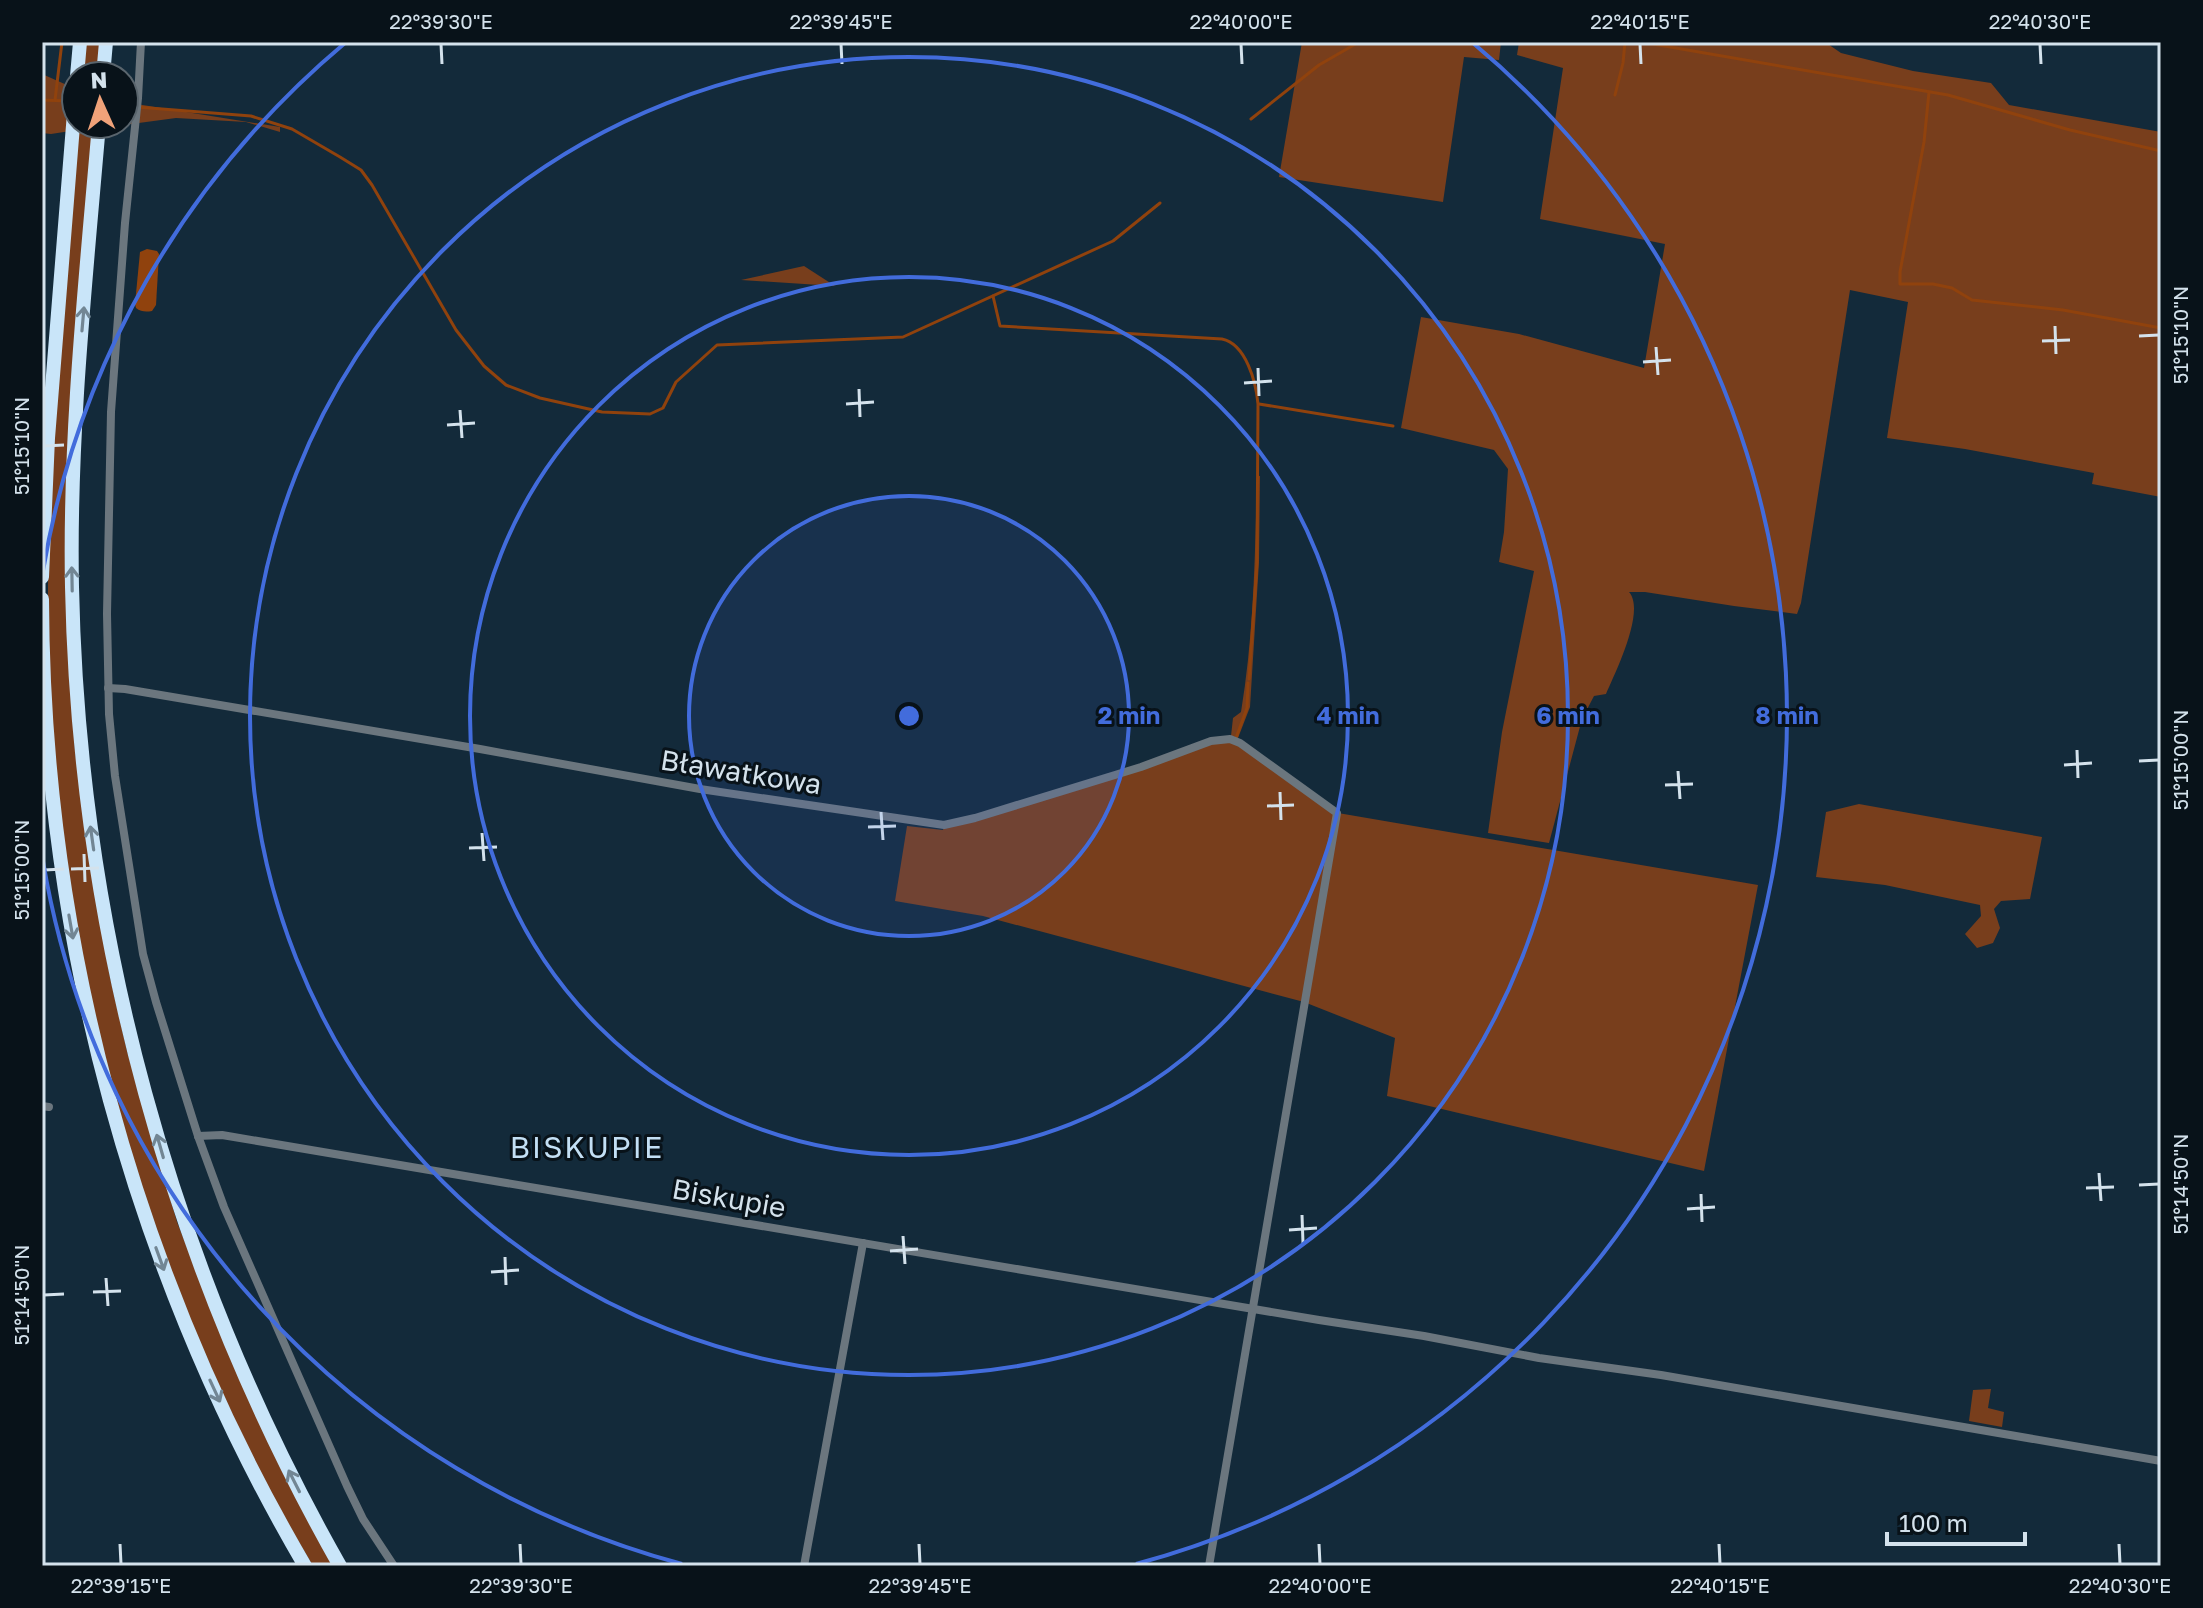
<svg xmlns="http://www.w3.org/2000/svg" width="2203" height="1608" viewBox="0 0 2203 1608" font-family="'Golos Text',sans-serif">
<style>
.green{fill:#783e1c}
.water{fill:#90420d}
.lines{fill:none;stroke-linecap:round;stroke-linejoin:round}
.stream{stroke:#90420d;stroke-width:3}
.minor{stroke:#6b767e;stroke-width:8}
.motorway{stroke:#c9e5f9;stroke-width:14}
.oneway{stroke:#728694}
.ticks{fill:none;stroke:#d4e2ec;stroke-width:3}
.ring{fill:none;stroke:#426cdc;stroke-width:4}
.labels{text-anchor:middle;stroke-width:6;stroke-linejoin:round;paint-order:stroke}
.street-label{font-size:28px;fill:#d4e2ec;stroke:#081219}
.neighbourhood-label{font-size:30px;letter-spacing:2px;fill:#c3dff4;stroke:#081219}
.centre{fill:#426cdc;stroke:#081219;stroke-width:4}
.ring-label{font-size:24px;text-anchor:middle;font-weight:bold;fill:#426cdc;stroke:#081219;stroke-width:6;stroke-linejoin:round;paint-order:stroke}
.neatline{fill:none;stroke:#d4e2ec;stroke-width:3}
.ticks-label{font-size:20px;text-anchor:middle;fill:#d4e2ec}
</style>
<rect width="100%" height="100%" fill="#132a3a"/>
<g class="green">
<polygon points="85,42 101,42 98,76 82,76"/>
<polygon points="1302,42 1501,42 1499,60 1464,57 1443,202 1279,177"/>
<path d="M1519,42H1825L1841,53L1913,71L1991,83L2009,105L2161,132V497L2092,484L2094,473L1965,449L1887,438L1908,302L1850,290L1801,603L1797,614L1734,606L1645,592H1629C1646,611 1615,673 1606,694L1594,696L1582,719L1549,843L1488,833L1502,732L1534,571L1499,562L1504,532L1508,469L1494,450L1401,428L1421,317L1519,334L1644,368L1665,244L1540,219L1563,68L1517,55Z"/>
<path d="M42,74L76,89V124H124V102L280,127V132L246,122L176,118L94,129L67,613L75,751L95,894L110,977L127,1051L177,1222L233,1364L284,1474L333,1566H313C297,1538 279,1511 265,1482C235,1422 207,1361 182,1299C95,1083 49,839 48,607C47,448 64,289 77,130L51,134L42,133Z"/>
<polygon points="804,266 835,286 741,280"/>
<path d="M1257,476H1260L1259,562L1250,707L1238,738L1231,736L1233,718L1241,712C1254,634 1255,555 1257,476Z"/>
<polygon points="1230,739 1338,813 1758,885 1704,1171 1387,1096 1395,1038 1304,1002 983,916 895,901 907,826 943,830 944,825"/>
<polygon points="1859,804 2042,837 2030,899 2001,901 1994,909 2000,928 1993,943 1977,948 1965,934 1981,916 1980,905 1885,885 1816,877 1826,812"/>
<polygon points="1991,1389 1988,1408 2004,1412 2002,1427 1969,1421 1973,1390"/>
</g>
<path class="water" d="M147,249L157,251L159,254L156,305L152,311C146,312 141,312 136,308L135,304L140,252Z"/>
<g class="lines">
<g class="stream">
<polyline points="1641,42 1948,95 2070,130 2161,151"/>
<polyline points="1929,92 1924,142 1900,272 1900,284 1933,284 1952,288 1972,300 2063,310 2161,328"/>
<polyline points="1615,95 1623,63 1625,42"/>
<polyline points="42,100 68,101"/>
<polyline points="55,100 62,42"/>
<polyline points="124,106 251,116 292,129 340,157 361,170 372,185 456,330 484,366 506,385 540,398 602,412 650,414 663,408 676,382 717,345 903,337 1113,241 1160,203"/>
<polyline points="1251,119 1319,65 1359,42"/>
<path d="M993,296L1000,326L1222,339C1246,344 1256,382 1258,404L1257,563L1249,679"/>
<polyline points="1259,404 1393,426"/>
<polyline points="1236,738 1247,708 1248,683"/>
</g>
<g class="minor">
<polyline points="141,42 138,98 125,223 111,412 107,614 109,714 115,776 143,954 156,1002 198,1136 224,1207 347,1486 363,1519 394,1566"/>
<polyline points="108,688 125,689 480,749 700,789 944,825 975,818 1141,767 1211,741 1230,739 1240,743 1337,813 1209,1566"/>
<polyline points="42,1106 49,1107"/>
<polyline points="198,1136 222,1135 1319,1320 1424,1336 1539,1358 1661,1375 2161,1461"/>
<polyline points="804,1566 863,1243"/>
</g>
<g class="motorway">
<polyline points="77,76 80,42"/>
<polyline points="103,76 106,42"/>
<path d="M99,124C86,278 69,433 72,587C79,930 171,1268 340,1566"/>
<polyline points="42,577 48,438 76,88"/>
<path d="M42,599C43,937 134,1274 305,1566"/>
</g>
</g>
<defs><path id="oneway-shaft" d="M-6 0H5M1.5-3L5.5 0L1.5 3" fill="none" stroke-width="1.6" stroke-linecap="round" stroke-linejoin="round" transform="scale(2)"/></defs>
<g class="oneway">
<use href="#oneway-shaft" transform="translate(83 319) rotate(-85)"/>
<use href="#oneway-shaft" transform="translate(72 579) rotate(-91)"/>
<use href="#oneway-shaft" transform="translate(92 838) rotate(-98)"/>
<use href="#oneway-shaft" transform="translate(71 927) rotate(80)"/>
<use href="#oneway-shaft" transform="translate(160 1146) rotate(-106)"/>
<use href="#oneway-shaft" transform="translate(160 1259) rotate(70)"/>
<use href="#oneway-shaft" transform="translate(215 1391) rotate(65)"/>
<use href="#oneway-shaft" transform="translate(294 1481) rotate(-117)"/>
</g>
<path class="ticks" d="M441,44L442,64M841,44L842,64M1241,44L1242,64M1640,44L1641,64M2040,44L2041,64M2055,326L2056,354M2139,336L2159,335M2042,341L2070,340M1656,347L1658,375M1643,362L1671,360M1258,368L1259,396M1244,383L1272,381M859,389L860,417M846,404L874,402M460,410L462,438M447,425L475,423M44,446L64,445M2077,750L2078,778M2139,761L2159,760M2064,765L2092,763M1678,771L1680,799M1665,785L1693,784M1280,792L1281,820M1267,806L1294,805M881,812L883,840M868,827L896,826M482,833L484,861M469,848L497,847M84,854L85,882M71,869L99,868M44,870L64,869M2099,1173L2101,1201M2139,1185L2159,1184M2086,1188L2114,1187M1701,1194L1702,1222M1687,1209L1715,1207M1302,1215L1303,1243M1289,1230L1317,1228M903,1236L905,1264M890,1251L918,1249M505,1257L506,1285M491,1272L519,1270M106,1278L108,1306M93,1292L121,1291M44,1295L64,1294M120,1544L121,1564M520,1544L521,1564M919,1544L920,1564M1319,1544L1320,1564M1719,1544L1720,1564M2119,1544L2120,1564"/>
<circle cx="909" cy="716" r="220" fill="#426cdc" fill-opacity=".12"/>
<g class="ring">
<circle cx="909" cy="716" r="220"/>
<circle cx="909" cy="716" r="439"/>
<circle cx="909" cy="716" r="659"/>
<path d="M682 1564A878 878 0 0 1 43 861M43 571A878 878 0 0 1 345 43M1473 43A878 878 0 0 1 1136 1564"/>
</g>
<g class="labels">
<g class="street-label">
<text transform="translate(741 772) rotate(9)" y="10">Bławatkowa</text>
<text transform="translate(729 1198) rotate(10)" y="10">Biskupie</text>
</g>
<g class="neighbourhood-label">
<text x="587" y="1158">BISKUPIE</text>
</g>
</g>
<circle cx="909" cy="716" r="12" class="centre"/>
<g class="ring-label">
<text x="1129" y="724">2 min</text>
<text x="1348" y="724">4 min</text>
<text x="1568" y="724">6 min</text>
<text x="1787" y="724">8 min</text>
</g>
<rect width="2203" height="1608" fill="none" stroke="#081219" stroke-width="88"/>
<g transform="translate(100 100) rotate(357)"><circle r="38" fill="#081219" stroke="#5a656d" stroke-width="2"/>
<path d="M0-6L14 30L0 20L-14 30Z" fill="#f0a279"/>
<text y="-12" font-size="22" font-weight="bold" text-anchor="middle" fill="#d4e2ec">N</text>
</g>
<path d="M1887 1532v12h138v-12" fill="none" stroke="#d4e2ec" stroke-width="4"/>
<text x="1899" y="1532" font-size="24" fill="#d4e2ec" stroke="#081219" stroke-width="6" paint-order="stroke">100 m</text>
<rect x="44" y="44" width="2115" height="1520" class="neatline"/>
<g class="ticks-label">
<text x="441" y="29">22°39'30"E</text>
<text x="841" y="29">22°39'45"E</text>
<text x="1241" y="29">22°40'00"E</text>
<text x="1640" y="29">22°40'15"E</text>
<text x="2040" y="29">22°40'30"E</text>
<text transform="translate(2181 335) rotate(-90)" y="7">51°15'10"N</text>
<text transform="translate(22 446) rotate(-90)" y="7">51°15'10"N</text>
<text transform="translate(2181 760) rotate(-90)" y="7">51°15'00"N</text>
<text transform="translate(22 870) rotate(-90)" y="7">51°15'00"N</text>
<text transform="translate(2181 1184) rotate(-90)" y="7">51°14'50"N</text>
<text transform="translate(22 1295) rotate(-90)" y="7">51°14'50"N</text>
<text x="121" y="1593">22°39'15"E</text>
<text x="521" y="1593">22°39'30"E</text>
<text x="920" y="1593">22°39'45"E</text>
<text x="1320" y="1593">22°40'00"E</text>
<text x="1720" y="1593">22°40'15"E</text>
<text x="2120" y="1593">22°40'30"E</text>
</g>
</svg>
